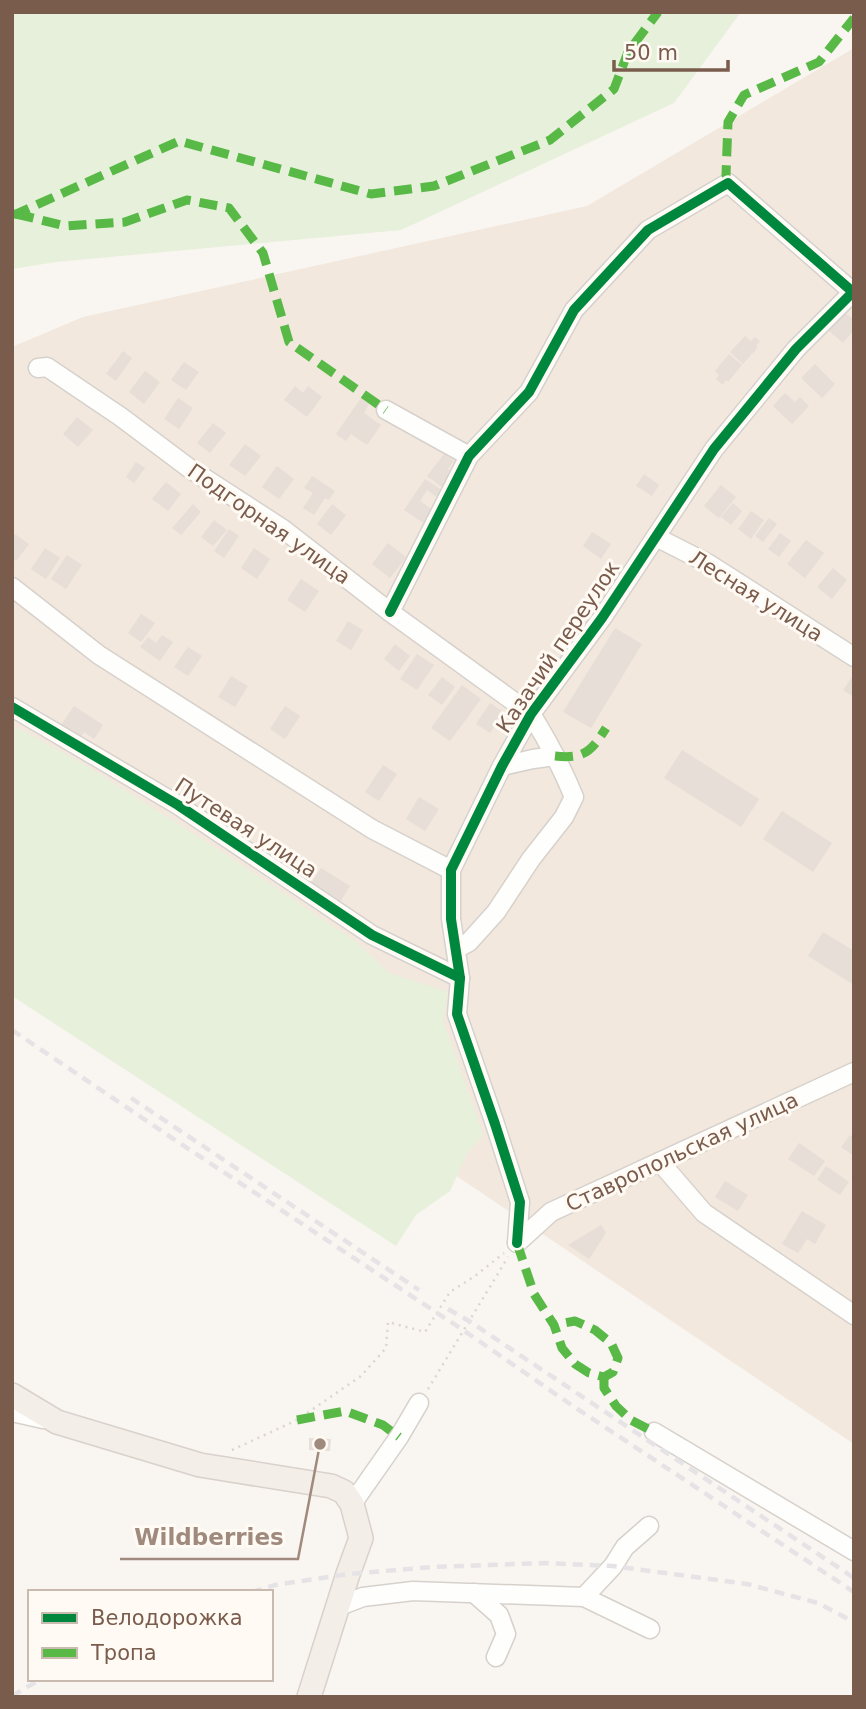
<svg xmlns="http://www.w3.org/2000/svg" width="866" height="1709" viewBox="0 0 866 1709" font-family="'DejaVu Sans',sans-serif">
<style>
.residential{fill:#f2e8de}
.green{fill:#e7f0db}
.building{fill:#e6ded7}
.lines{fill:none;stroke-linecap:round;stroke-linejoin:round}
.minor-casing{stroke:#d7d1cb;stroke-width:21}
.major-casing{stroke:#dad1cc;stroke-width:26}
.path{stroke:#dcd5d0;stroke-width:2.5;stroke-dasharray:2 5;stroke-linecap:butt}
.minor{stroke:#fefefd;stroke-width:18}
.major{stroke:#f3eee8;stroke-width:23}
.rail{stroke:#e6e3e7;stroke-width:4.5;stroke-dasharray:10 7;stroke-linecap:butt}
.quiet{stroke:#58b947;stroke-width:9;stroke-dasharray:18 9;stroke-linecap:butt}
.cycleway-casing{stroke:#fffaf3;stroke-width:15}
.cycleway{stroke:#00873e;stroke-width:10}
.labels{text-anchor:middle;stroke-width:6;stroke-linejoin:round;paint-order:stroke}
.street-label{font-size:21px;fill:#7a5c4d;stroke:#fffaf3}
.leader{fill:none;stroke:#9f8a7d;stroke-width:2.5}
.callout-dot{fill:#9f8a7d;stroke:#fffaf3;stroke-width:2.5}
.callout-label{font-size:23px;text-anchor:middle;font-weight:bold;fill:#9f8a7d;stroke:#fffaf3;stroke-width:6;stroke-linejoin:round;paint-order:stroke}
</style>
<rect width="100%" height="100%" fill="#f9f5f0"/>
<polygon class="residential" points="854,48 854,1444 12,876 12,347 83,317 587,206"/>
<g class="green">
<polygon points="12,12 741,12 674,103 401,230 56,262 12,269"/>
<polygon points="12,725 80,762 216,848 355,941 389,973 448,992 443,1021 483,1135 468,1152 450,1191 416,1215 396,1246 12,996"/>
</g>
<g class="building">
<polygon points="844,312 854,320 854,330 843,343 828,330"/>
<polygon points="745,336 751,341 755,337 760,341 756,346 758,347 743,364 730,352"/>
<polygon points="123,351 132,358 116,381 106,374"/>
<polygon points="729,354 742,365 728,382 726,380 723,385 716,379 719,375 715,371"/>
<polygon points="184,362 199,372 186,390 171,380"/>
<polygon points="815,364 835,384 822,398 801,378"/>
<polygon points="145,371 160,382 144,404 129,392"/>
<polygon points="295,386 303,393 308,386 322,397 307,417 284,400"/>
<polygon points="785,393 795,402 800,397 809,406 792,424 773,406"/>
<polygon points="178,398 193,408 179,429 164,419"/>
<polygon points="361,398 369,404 364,413 381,425 367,445 351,434 346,441 336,434"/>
<polygon points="77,417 93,430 78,447 63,434"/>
<polygon points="213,423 226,433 210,453 197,443"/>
<polygon points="245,444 261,456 245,476 229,465"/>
<polygon points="444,454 454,461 448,469 456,475 445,489 427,476"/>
<polygon points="136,462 145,468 134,483 126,477"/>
<polygon points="277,466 294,479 279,499 262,487"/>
<polygon points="644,474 659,485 652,496 636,486"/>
<polygon points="312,476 335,491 329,500 325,498 314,515 303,508 313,493 304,488"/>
<polygon points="425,479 446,493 441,500 427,490 420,501 434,511 425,524 404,510"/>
<polygon points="166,482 181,494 168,511 152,499"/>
<polygon points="721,485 736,497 719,518 704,506"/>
<polygon points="733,503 742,511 731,525 721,517"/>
<polygon points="193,504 201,512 181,535 172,528"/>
<polygon points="332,504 346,515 331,535 317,524"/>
<polygon points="751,511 764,520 751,539 738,529"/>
<polygon points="769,518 777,524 763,542 755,536"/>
<polygon points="214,520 227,530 213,546 201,537"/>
<polygon points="229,529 239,536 224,558 214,551"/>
<polygon points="592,532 611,544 601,559 583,546"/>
<polygon points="780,533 791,541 779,557 768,549"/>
<polygon points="15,534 29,544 16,561 12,558 12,538"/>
<polygon points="806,540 824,553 805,578 787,564"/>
<polygon points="388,543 406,557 390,578 372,564"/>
<polygon points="45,548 60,558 46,579 31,569"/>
<polygon points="254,548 270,559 257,579 241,568"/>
<polygon points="67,555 82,565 66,589 51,579"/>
<polygon points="833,568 847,580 832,599 817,587"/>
<polygon points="301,579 319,591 305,612 287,600"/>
<polygon points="141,614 155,623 141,642 128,633"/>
<polygon points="348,621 363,630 351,650 336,641"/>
<polygon points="615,628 642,644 591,728 563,712"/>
<polygon points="162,635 173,642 160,661 140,647 148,637 156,643"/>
<polygon points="395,644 410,656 399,671 384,659"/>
<polygon points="188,647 202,656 188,676 174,667"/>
<polygon points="417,654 434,665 417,690 400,679"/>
<polygon points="854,674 854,697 843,690"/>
<polygon points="231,676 248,686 235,707 218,697"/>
<polygon points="442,677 455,687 442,705 428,695"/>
<polygon points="462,685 481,699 450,741 431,728"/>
<polygon points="490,703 504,712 490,733 476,724"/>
<polygon points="74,706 103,725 94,739 84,732 80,738 61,725"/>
<polygon points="285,706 300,716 285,739 270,729"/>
<polygon points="682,750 759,799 741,827 664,778"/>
<polygon points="383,765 397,774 379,801 365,792"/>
<polygon points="419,797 439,809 425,831 406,819"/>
<polygon points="782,811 832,843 813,872 763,839"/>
<polygon points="321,868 350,886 339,904 310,885"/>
<polygon points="823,932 854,951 854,985 808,956"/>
<polygon points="850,1135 854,1137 854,1156 841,1147"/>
<polygon points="799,1143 825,1161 814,1176 788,1159"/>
<polygon points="826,1166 849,1182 840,1195 817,1180"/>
<polygon points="725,1181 748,1195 738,1211 715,1197"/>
<polygon points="802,1211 826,1225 815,1244 807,1239 798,1253 782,1244"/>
<polygon points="601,1225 606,1233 589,1259 568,1245"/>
<polygon points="309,1438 331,1439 330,1451 309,1450"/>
</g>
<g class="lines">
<g class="minor-casing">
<g id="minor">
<path d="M38,368L47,367L121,417L189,468L283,529L390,612L531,714C548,741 562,768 574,797L564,817L531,859L496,912L469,942L456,949"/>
<polyline points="386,410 469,456"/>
<polyline points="656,537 709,564 854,657"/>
<polyline points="12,587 99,655 372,829 451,870"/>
<polyline points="390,612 469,456 529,392 574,310 648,230 728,183 854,293"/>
<polyline points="12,707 178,805 372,935 460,978"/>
<polyline points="502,766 533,759 555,756"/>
<polyline points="660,1162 704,1213 854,1315"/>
<polyline points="517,1243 520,1202 495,1124 457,1014 460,978 451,919 451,870 502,766 531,714 602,618 714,449 796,349 854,291"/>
<polyline points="517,1243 551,1212 854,1072"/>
<polyline points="12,1412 43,1419"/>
<polyline points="654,1432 854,1551"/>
<polyline points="352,1504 399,1437 419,1403"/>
<polyline points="474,1593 499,1615 506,1634 496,1657"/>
<polyline points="584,1597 613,1566 625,1547 649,1526"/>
<polyline points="337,1607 363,1597 413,1591 584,1597 650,1629"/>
</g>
</g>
<g class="major-casing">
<polyline id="major" points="12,1395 57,1422 200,1465 331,1486 344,1492 352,1504 361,1538 348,1574 309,1697"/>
</g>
<g class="path">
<polyline points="428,1389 508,1257"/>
<polyline points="232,1450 297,1420 361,1376 386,1348 388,1322 425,1332 450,1292 475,1276 504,1253"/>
</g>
<use href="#minor" class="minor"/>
<use href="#major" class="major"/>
<g class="rail">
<polyline points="12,1030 175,1140 463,1330 570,1404 854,1592"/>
<polyline points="131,1098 419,1290"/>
<polyline points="448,1309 469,1321 854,1578"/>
<polyline points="252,1592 275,1585 348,1574 433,1567 544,1563 613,1566 747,1584 818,1603 854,1622"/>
<polyline points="12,1696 41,1679"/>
</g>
<g class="quiet">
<polyline points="728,183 726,175 728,122 744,95 819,62 854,18"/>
<polyline points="12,214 16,214 179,141 371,194 434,186 550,140 614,89 628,52 658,12"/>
<polyline points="16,214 66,226 125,222 187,200 229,208 263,253 289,342 386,410"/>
<path d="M555,756C584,759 591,752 606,728"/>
<polyline points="517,1243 534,1294 554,1325 562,1348 575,1364 589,1373 604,1377 613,1372 618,1358 611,1343 595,1330 575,1321 554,1325"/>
<polyline points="604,1377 604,1388 616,1406 631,1420 654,1432"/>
<polyline points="297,1420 345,1411 383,1425 399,1437"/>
</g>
<g class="cycleway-casing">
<g id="cycleway">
<polyline points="390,612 469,456 529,392 574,310 648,230 728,183 854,293"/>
<polyline points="12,707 178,805 372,935 460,978"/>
<polyline points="517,1243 520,1202 495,1124 457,1014 460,978 451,919 451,870 502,766 531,714 602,618 714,449 796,349 854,291"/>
</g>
</g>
<use href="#cycleway" class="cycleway"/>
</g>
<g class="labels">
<g class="street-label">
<text transform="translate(269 524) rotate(35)" y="7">Подгорная улица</text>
<text transform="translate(756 596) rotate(32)" y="7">Лесная улица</text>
<text transform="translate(558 647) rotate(-56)" y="7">Казачий переулок</text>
<text transform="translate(246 828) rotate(33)" y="7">Путевая улица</text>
<text transform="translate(682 1152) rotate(-25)" y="7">Ставропольская улица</text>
</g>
</g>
<path class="leader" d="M320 1444L298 1559H120"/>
<circle class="callout-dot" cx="320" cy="1444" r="7"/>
<g class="callout-label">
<text x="209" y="1545">Wildberries</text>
</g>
<rect width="866" height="1709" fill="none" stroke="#7a5c4d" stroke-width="28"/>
<rect x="28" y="1590" width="245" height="91" fill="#fffaf3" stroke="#cabbb1" stroke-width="2"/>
<rect x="42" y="1613" width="35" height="10" fill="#00873e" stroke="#cabbb1" stroke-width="2"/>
<text x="91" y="1625" font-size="21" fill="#7a5c4d">Велодорожка</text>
<rect x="42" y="1648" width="35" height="10" fill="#58b947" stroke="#cabbb1" stroke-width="2"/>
<text x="91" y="1660" font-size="21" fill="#7a5c4d">Тропа</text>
<path d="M614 60v10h114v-10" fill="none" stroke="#7a5c4d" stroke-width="3.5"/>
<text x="624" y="60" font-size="21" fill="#7a5c4d" stroke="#fffaf3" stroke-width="5" paint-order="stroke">50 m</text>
</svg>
